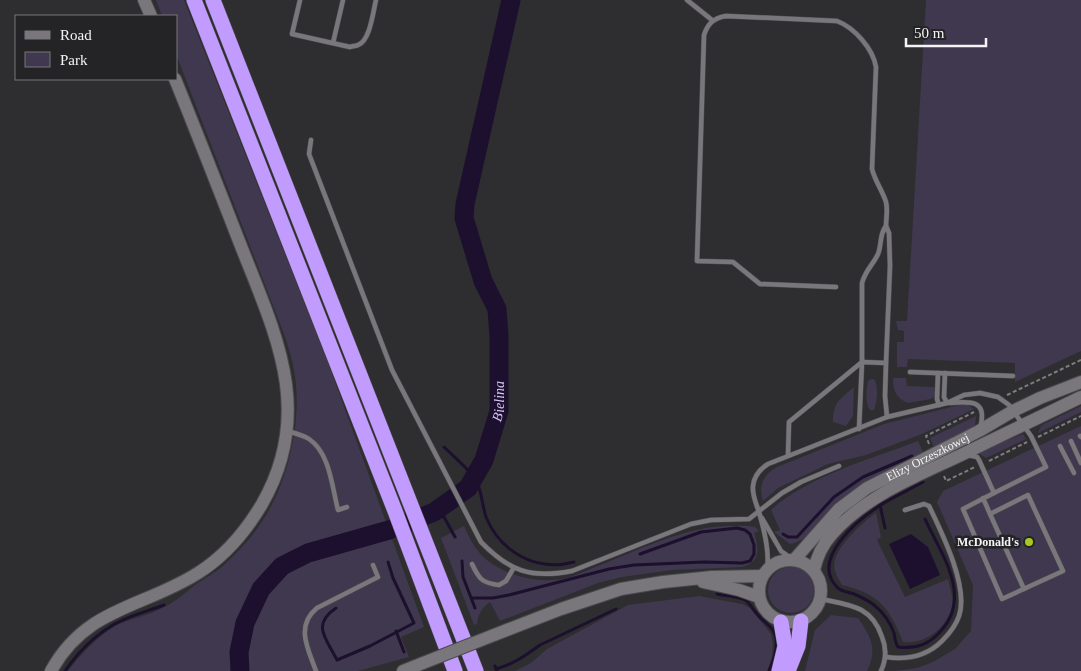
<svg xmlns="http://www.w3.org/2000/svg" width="1081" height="671" viewBox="0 0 1081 671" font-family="Georgia,serif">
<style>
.green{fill:#40384e}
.water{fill:#1d102e}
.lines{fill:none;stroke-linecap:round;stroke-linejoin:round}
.stream{stroke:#1d102e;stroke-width:3}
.river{stroke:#1d102e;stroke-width:19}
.lane-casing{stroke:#4b4a4d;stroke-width:5.5}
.secondary-casing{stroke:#4b4a4d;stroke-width:14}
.highway-casing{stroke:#4b4a4d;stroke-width:16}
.path{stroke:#7e7d80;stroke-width:2;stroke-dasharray:4 2.5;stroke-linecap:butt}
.lane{stroke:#79777b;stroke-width:4.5}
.secondary{stroke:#79777b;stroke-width:12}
.highway{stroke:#c19bfd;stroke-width:15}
.secondary-bridge-casing{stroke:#4b4a4d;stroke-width:14;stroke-linecap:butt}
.secondary-bridge{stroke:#79777b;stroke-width:12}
.poi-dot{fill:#a7c820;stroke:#242326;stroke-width:2}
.labels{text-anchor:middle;stroke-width:5;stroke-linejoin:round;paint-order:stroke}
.street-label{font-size:12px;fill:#f4f3f5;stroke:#242326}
.poi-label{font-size:12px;font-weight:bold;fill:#f4f3f5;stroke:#242326;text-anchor:end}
.water-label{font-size:14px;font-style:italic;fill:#d8c6f9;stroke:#242326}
</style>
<rect width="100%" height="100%" fill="#2e2d30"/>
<g class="green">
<path d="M156,0H184L326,357L424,627L401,637L409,657L358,671H68C80,655 97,637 115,626C130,618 149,616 164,607C175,602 185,593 195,585C205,578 217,572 226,563C240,550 253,536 263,520C289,481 303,417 294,371C292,358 288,346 284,334L176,54V16H162Z"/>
<polygon points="926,0 1081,0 1081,351 1015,382 1015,363 908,359 907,367 897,367 897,342 904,342 904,331 898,330 896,321 907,321"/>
<path d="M893,378H906L907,386L935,387V396L931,399L908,403C896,398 893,391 893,378Z"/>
<path d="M871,379H874C879,386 877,402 874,410H870C865,404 866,389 868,381Z"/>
<path d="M854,387L853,416L846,426L833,422C833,402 840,399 854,387Z"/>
<path d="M963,404L968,405L974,409L922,434L866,455L828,464L778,488L763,501C758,486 763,475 777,467L884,424Z"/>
<polygon points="1081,406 1081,412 1038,433 1041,426 1044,424"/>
<polygon points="976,416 975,425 971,430 935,449 930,438"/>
<polygon points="1081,426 1081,671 895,671 917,668 933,662 955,649 971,631 973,585 937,502 943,491"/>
<polygon points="1023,434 1026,439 986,458 978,453"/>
<path d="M918,441L924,454C889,470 861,481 832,508C819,520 808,542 790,544L774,532L780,530L771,510C808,476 871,459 918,441Z"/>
<path d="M876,513L881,537L877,540L905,597L948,579C950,588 954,598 952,607C947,628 924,645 903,642C890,609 880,594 842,585C838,578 832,569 835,560C839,544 863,522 876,513Z"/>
<path d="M464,526C475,551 484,562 510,573C523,578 537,581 551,580C567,580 583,572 598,566C639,550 683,527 728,526C737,526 746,525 755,527L759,531L754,533C759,549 761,561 742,567L672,570L622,577L598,583L500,621L490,602C482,608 478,614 477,624L474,625L441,538Z"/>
<circle cx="791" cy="590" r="23"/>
<polygon points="699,596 742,604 750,608 771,634 773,644 772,658 767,671 515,671 531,663 547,649 628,605"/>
<path d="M831,615L858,618C871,637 878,649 867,671H805L815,630Z"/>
</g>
<polygon class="water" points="911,534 928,547 940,575 910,589 889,544"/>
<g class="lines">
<g class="stream">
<path d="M444,447C450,453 474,474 476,480C482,492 482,505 486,517C501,553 537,572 574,562"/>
<path d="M923,482C909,490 893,497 879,506C858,520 810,559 837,587C841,592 849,592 854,594C861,597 869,601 874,605C884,613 890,622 894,633C895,638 895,643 898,647C913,649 927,645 937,635C975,599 942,556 925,519"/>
<polyline points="880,505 885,528"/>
<polyline points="439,508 455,537"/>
<polyline points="783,534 788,537 797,537 834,497 863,477 912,456"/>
<polyline points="462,561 463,577 475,608"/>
<path d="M717,594C726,596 737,596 745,600C751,604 753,610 758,615C762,620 768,624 772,629C781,641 774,659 769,671"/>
<polyline points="472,598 493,598 509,595 609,569 634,565 704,562 742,563 750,561 754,554 754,545 750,534 745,530 737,528 701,532 640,554"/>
<path d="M336,608C311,625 326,638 337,660L370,646L414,623L393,578L388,562"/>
<polyline points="396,631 404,652"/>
<polyline points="495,666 497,671"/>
<path d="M496,669C514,664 526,655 540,645L616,609"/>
<path d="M65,671C77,654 94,636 113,625C128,616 148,611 164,605"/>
</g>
<path class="river" id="s1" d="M240,671L239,652L245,623L261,589L282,566L308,553L389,530L434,512L468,488L484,460L499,411V336L497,309L483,281L464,218L465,204L511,0"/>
<g class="lane-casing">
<g id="lane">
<path d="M300,0L292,34L350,47C353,46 356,46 358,45C370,41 373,12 376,0"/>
<polyline points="687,0 712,20"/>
<polyline points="333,43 343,0"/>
<path d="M311,140L309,154L392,370L481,542C509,571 531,579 572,571L691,524L711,520L749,519L782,493L801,482L839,466"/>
<path d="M836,287L760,284L733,262L697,261L704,35C708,23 714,18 726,16L837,21C855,28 873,49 876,67L872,169C875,181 882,190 886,202C888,210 886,219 886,226"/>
<polyline points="910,372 1013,376"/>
<polyline points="938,373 937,399 939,405"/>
<polyline points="945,373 944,397 947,403"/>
<path d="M950,403C971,401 988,400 980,428"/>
<path d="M859,429L862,362V283C866,269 873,265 878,254C882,244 879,235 886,226L889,233L890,266L886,363"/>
<path d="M287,431C294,433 303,435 309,439C330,453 332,487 338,510L347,507"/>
<polyline points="1080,436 1081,437"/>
<polyline points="1071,441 1081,463"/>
<polyline points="1060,446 1074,473"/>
<polyline points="788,455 789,422 862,362 886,363 885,396 887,417"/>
<polyline points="983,498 990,514 1028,495 1063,571 1002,599 963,509 994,493"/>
<polyline points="990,514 1024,589"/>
<polyline points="762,518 781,551 792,559"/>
<path d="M472,564C479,579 482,583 499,585L506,581L513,569"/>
<path d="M767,569C770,552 764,529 759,512C756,503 752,495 753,486C754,476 760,469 768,464L887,417L947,403L964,395L980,393L998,397L1009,405L1031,436L1046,467L994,493L979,460L977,457L968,455"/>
<path d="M821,599C850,605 872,606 882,637C887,649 886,660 881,671"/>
<path d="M886,657C907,660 926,657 942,641C949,634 956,625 959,616C969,587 942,533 929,506L924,504L905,510"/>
<path d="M316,671C308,649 295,626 317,608L378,577L373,565"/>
</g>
</g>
<g class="secondary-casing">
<g id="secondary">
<polyline points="144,0 151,16"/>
<circle cx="790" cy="591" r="31"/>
<path id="s2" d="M794,560L839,509L867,488L979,431L1013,411L1040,398L1081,382"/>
<path d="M814,570C817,556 822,545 832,534C865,496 917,476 961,455C1001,436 1041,416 1081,397"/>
<polyline points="703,582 739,590 759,597"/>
<polyline points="494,635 561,609 621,589 663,582 712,577 762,576"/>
<path d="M51,671C86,607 143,608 198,573C225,556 246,531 262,504C316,410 274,331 239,241C218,187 197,133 175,79"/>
<polyline points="403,671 423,663"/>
</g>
</g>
<g class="highway-casing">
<g id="highway">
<polyline points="194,0 395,511 455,671"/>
<polyline points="213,0 476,671"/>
<polyline points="779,671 785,646 781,622"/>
<polyline points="788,671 798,646 801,621"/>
</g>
</g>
<g class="path">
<polyline points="1007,395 1081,360"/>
<polyline points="1038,437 1081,416"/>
<polyline points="929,444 926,436 974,412"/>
<polyline points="989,461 1027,442"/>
<polyline points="944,476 946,481 975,467"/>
</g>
<use href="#lane" class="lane"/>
<use href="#secondary" class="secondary"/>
<use href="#highway" class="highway"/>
<g class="secondary-bridge-casing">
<polyline id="secondary-bridge" points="423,663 494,635"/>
</g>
<use href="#secondary-bridge" class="secondary-bridge"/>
</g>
<circle class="poi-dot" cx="1029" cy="542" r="5"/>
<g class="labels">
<g class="street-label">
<text dy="4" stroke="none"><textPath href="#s2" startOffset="171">Elizy Orzeszkowej</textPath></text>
</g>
<g class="poi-label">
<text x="1019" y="546">McDonald's</text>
</g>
<g class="water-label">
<text dy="5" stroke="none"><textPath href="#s1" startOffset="414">Bielina</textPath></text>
</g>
</g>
<rect x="15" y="15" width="162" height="65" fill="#242326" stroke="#777679"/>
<rect x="25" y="31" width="25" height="8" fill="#79777b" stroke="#777679"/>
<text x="60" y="40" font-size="15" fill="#f4f3f5">Road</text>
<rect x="25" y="52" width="25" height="15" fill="#40384e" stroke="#777679"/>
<text x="60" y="65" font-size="15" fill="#f4f3f5">Park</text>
<path d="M906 38v8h80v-8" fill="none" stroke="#f4f3f5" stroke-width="2.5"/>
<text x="914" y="38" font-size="15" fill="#f4f3f5" stroke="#242326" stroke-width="4" paint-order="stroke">50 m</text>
</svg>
